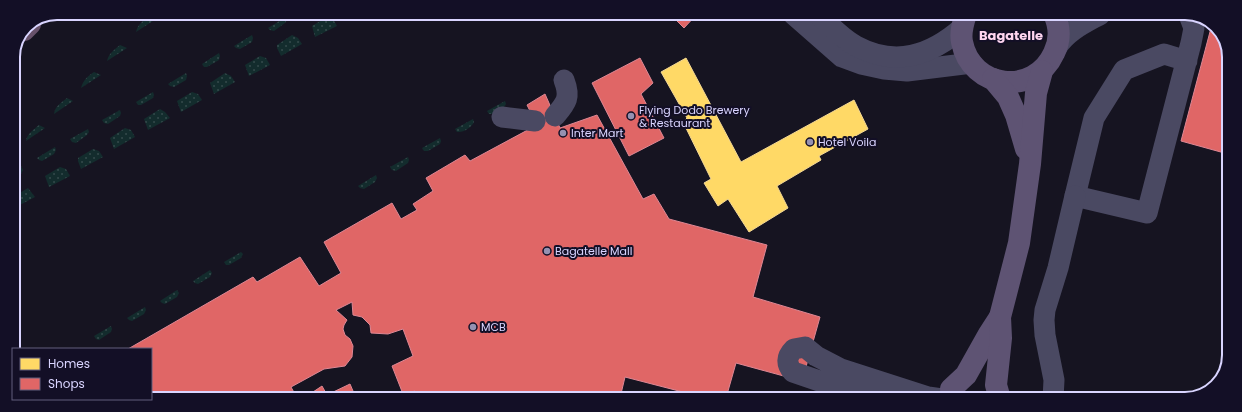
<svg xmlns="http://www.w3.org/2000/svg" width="1242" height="412" viewBox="0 0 1242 412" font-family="Poppins,sans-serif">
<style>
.grass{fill:url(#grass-dots)}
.homes{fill:#ffd966;stroke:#f4d894}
.shops{fill:#e06666;stroke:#de8794}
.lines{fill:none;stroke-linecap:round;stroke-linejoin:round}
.minor{stroke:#4a4962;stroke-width:21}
.major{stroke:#5e5373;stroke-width:22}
.highway{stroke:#67516a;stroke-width:22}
.poi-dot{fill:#9591b1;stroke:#130f26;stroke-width:1.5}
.labels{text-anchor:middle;stroke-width:4;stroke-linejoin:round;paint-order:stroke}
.poi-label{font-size:11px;fill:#d9d4ff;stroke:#130f26;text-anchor:start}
.quarter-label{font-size:13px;font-weight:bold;fill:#ffd6f0;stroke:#130f26}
.rim{fill:none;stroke:#d9d4ff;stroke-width:2}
</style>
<defs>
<pattern id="grass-dots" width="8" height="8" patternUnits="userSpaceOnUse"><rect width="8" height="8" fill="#132c2d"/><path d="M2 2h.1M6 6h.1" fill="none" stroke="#354a4c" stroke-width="1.8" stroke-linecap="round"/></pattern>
</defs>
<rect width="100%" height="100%" fill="#161421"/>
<g class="grass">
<path d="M149,16L156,19L136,32C138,24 143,21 149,16Z"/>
<polygon points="286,17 287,20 285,23 274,31 270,30 268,28"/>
<polygon points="327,17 333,19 337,26 315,37 312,26"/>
<polygon points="252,35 253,38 252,42 240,49 236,48 234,46"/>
<polygon points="292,35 298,38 302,44 281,56 277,48 277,45"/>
<path d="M120,45L127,48L107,61C109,53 114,50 120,45Z"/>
<polygon points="219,53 220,56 219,60 207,67 204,67 202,64"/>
<polygon points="260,56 266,58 270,65 249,76 245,65"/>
<path d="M94,72L101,75L81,88C83,80 88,76 94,72Z"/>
<polygon points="186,73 187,76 186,80 174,87 170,86 168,84"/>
<polygon points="225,73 231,76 235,82 214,94 210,83"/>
<polygon points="153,92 154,95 153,98 141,105 138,105 136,102"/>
<polygon points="192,92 198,94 202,100 181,112 177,101"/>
<path d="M67,98L73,101L54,114C55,106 61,103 67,98Z"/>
<path d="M505,101L506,104C503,109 495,115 489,114L487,111Z"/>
<polygon points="160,109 165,112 170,118 148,130 144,119"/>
<polygon points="120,110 121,113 120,116 108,124 104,123 102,120"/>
<path d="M473,119L474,122C472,127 463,133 457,132L455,129Z"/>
<path d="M39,125L45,128L26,141C27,134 33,130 39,125Z"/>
<polygon points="125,128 131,130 135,137 114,149 110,138"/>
<polygon points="88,129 89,132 87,135 76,143 72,142 70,139"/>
<polygon points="440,138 441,141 440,144 428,151 424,151 422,148"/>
<polygon points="55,147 56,150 54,154 42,161 39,160 37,158"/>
<polygon points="93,149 99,151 103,157 81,169 78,161 78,158"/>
<polygon points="14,152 23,170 21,174 13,178 13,153"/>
<polygon points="408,157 409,160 408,163 396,171 392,170 390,167"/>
<polygon points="60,167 66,169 70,176 49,187 45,176"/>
<polygon points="376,175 377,178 375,182 364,189 360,188 358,186"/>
<polygon points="28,188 35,197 16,207 13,215 13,197"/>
<polygon points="241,252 243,254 241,258 229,265 226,265 224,262"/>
<polygon points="210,270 212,273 210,277 198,284 195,283 193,281"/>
<polygon points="177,290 179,293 177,297 165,304 162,303 160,301"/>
<polygon points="145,307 146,310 144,314 132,321 129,320 127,318"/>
<polygon points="111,326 112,329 111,332 99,340 96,339 94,336"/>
</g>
<polygon class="homes" points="686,58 741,162 854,100 868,129 819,156 821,160 777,186 788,208 749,232 728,199 718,206 704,183 711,179 683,122 687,118 661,72"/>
<g class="shops">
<polygon points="670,14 697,14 684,28"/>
<polygon points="1211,28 1219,31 1229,54 1228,154 1181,141"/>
<polygon points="640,58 653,83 641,94 664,138 629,156 592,83"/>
<polygon points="545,94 560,128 597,115 643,199 654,194 669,219 767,245 753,297 820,317 802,381 736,363 726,398 706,398 625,377 620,398 419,398 415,391 403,394 392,366 413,356 403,329 388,334 371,333 370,325 362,317 353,315 352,302 336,310 347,320 344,325 343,329 345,335 350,339 353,346 352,357 345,366 324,369 291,387 297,398 151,398 151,349 128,349 253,277 257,282 300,257 319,286 341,273 324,242 392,203 401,219 417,210 413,204 433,191 426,178 465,155 470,161 537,125 527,105"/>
<polygon points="350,384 356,398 304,398 322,386 327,395"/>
</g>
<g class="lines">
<g class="minor">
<polyline points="793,14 842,57 861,64 884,69 907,71 972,63"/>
<path d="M818,14C830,25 841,38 856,46C895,67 930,56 962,28"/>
<path d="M1057,47C1067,31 1085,23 1101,14"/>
<polyline points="1187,61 1164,54 1124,70 1094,118 1075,196 1147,213 1191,43 1194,28 1189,15"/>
<path d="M555,116C566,103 571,98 564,80"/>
<polyline points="502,117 535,121"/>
<path d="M872,399L793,372C786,364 786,357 794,349L805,347L816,356L841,369L928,397L942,399"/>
<polyline points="1053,399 1054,380 1045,335 1044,320 1045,310 1058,268 1075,196"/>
</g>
<g class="major">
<path d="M966,14C963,23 960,32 962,42C971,89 1034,97 1054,53C1060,41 1060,27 1054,14"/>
<polyline points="993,79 1008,97 1016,115 1026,149"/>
<polyline points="951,389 966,375 989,334 1000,317"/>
<polyline points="1000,399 996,385 1001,338 1000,317 1019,243 1030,164 1036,93 1042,71"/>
</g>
<polyline class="highway" points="24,30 30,24"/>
</g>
<g class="poi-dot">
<circle cx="631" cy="116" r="4"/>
<circle cx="563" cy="133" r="4"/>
<circle cx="810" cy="142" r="4"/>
<circle cx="547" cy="251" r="4"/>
<circle cx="473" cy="327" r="4"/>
</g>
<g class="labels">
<g class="poi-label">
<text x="639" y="114">Flying Dodo Brewery<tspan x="639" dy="13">&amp; Restaurant</tspan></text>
<text x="571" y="137">Inter Mart</text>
<text x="818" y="146">Hotel Voila</text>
<text x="555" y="255">Bagatelle Mall</text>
<text x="481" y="331">MCB</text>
</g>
<g class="quarter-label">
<text x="1011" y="40">Bagatelle</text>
</g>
</g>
<path d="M0 0H1242V412H0ZM57 20H1185A37 37 0 0 1 1222 57V355A37 37 0 0 1 1185 392H57A37 37 0 0 1 20 355V57A37 37 0 0 1 57 20Z" fill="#130f26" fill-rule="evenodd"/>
<path class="rim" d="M57 20H1185A37 37 0 0 1 1222 57V355A37 37 0 0 1 1185 392H57A37 37 0 0 1 20 355V57A37 37 0 0 1 57 20Z"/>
<rect x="12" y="348" width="140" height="52" fill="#130f26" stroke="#625e7d"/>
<rect x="20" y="358" width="20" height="12" fill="#ffd966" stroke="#625e7d"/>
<text x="48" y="368" font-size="12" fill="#d9d4ff">Homes</text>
<rect x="20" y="378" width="20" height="12" fill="#e06666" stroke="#625e7d"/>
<text x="48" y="388" font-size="12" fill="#d9d4ff">Shops</text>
</svg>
